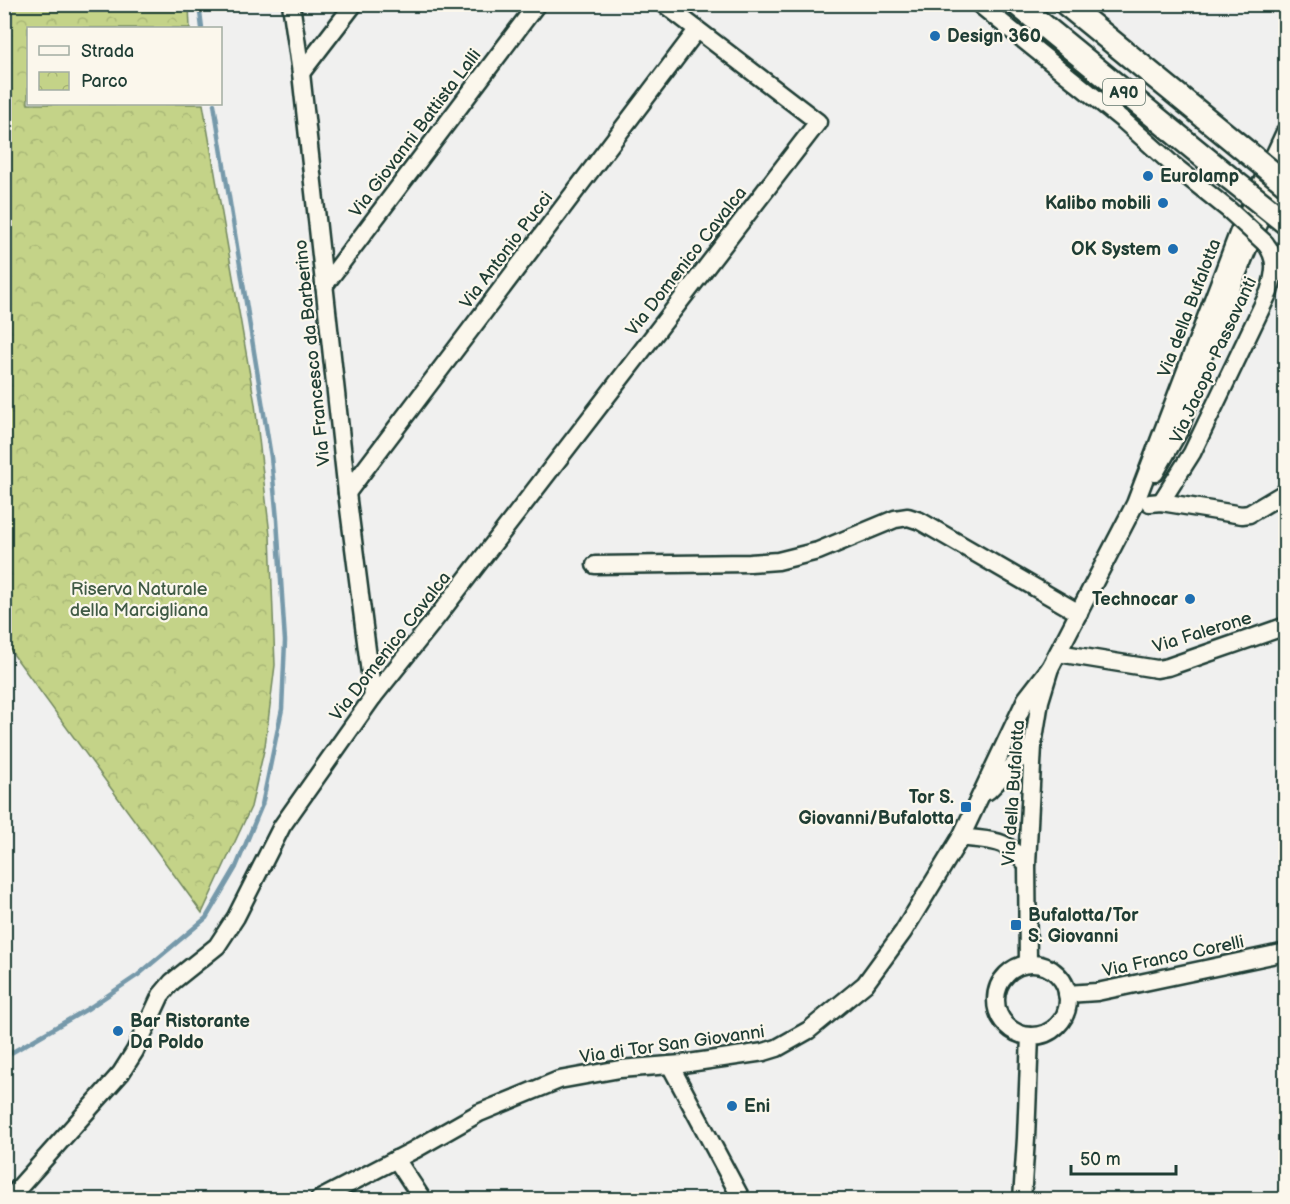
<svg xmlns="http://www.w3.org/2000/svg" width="1290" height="1204" viewBox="0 0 1290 1204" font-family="'Balsamiq Sans',sans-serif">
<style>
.park{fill:url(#park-crowns);stroke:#72885e;stroke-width:1.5}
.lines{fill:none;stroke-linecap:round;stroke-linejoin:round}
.stream{stroke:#7699aa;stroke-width:4.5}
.minor-casing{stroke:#1f3d34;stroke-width:21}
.highway-casing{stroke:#1f3d34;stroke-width:27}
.minor{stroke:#fbf7ec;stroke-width:16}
.highway{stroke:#fbf7ec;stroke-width:22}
.minor-bridge-casing{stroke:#1f3d34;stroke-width:21;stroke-linecap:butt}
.highway-bridge-casing{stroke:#1f3d34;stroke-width:27;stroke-linecap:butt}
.minor-bridge{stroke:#fbf7ec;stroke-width:16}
.highway-bridge{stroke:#fbf7ec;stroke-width:22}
.poi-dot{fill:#1f6fb2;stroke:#fbf7ec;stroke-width:2}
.labels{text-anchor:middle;stroke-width:4.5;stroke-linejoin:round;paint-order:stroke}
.shield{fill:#fbf7ec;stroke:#61756b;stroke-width:1.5}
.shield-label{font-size:16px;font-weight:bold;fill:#1f3d34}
.poi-label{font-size:18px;font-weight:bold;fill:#1f3d34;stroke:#fbf7ec;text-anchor:start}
.street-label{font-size:18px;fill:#1f3d34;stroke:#fbf7ec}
.park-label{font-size:18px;fill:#405b45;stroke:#fbf7ec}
</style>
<defs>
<pattern id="park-crowns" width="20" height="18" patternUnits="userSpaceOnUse" patternTransform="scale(1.5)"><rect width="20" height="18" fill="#c4d388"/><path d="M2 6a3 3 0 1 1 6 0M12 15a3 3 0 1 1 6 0" fill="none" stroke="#a8b676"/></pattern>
</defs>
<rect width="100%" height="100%" fill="#f0f0ef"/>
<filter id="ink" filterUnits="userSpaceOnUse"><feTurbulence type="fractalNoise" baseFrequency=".0167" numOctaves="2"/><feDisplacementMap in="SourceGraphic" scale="12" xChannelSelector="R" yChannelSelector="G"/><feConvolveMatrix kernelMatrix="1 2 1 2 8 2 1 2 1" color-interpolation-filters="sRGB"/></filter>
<g filter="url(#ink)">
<polygon class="park" points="4,5 189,5 190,28 28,28 28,104 203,104 255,404 270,535 275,665 265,746 251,807 202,913 5,643"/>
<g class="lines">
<g class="stream">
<polyline points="199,4 202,28"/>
<polyline points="4,1057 89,1008 138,975 206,918 236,867 262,805 282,709 285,641 277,520 271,457 214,104"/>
</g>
<g class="minor-casing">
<g id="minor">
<polyline points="291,4 301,73 347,493 373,697"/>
<polyline points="979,4 1124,121 1173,165 1229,210"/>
<polyline points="301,73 354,4"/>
<polyline points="324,286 537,4"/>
<polyline points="1155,473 1180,429 1204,355 1251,241 1286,167"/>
<polyline points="347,493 697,30"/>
<path d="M1161,502L1192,453L1269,292C1275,273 1278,259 1265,243"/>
<polyline points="1150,503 1161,502 1242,515 1249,514 1286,492"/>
<polyline points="595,565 750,563 778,561 818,551 895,519 908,517 920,521 1079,613"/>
<polyline points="1058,653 1157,669 1168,667 1286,626"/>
<polyline points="988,791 1033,745"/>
<path d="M961,837C995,842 1002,837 1027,864"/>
<polyline points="1028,963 1027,864 1033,745 1040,701 1050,668 1135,504 1239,231 1286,130"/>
<circle cx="1032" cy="1000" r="36"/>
<polyline points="1067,994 1097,992 1286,952"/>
<polyline points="670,1065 742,1200"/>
<polyline points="396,1159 423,1200"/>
<polyline points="8,1200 121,1073 135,1051 161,995 172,982 217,946 236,917 282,826 373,697 437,617 818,122 664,4"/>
<polyline points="318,1200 414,1150 479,1113 559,1080 620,1069 682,1064 764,1052 777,1048 809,1030 865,984 903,932 961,837 1026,699 1050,668"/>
<polyline points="1022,1200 1026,1138 1030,1036"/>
</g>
</g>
<g class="highway-casing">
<g id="highway">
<polyline points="1017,4 1231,179"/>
<polyline points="1066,4 1247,152"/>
</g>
</g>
<use href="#minor" class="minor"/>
<use href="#highway" class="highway"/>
<g class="minor-bridge-casing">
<polyline id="minor-bridge" points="1229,210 1265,243"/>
</g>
<g class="highway-bridge-casing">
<g id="highway-bridge">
<polyline points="1247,152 1286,184"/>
<polyline points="1231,179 1286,223"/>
</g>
</g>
<use href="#minor-bridge" class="minor-bridge"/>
<use href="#highway-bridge" class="highway-bridge"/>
</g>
</g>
<g class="poi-dot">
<circle cx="935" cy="36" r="6"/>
<circle cx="1148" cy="176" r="6"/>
<circle cx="1163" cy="203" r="6"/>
<circle cx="1173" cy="249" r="6"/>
<circle cx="1190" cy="599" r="6"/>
<rect x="960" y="801" width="12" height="12" rx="3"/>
<rect x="1010" y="919" width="12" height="12" rx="3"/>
<circle cx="118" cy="1031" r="6"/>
<circle cx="732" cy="1106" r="6"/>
</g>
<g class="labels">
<rect class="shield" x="1103" y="79" width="42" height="26" rx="4.5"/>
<g class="shield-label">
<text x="1124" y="98">A90</text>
</g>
<g class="poi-label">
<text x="947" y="42">Design 360</text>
<text x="1160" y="182">Eurolamp</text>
<text x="1151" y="209" text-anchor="end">Kalibo mobili</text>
<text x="1161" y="255" text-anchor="end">OK System</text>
<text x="1178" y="605" text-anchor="end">Technocar</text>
<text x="954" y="803" text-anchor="end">Tor S.<tspan x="954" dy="21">Giovanni/Bufalotta</tspan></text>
<text x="1028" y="921">Bufalotta/Tor<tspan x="1028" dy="21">S. Giovanni</tspan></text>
<text x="130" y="1027">Bar Ristorante<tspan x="130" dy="21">Da Poldo</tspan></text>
<text x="744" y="1112">Eni</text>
</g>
<g class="street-label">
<text transform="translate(415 133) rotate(-53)" y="6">Via Giovanni Battista Lalli</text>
<text transform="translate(506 250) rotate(-53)" y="6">Via Antonio Pucci</text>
<text transform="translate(686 261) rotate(-52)" y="6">Via Domenico Cavalca</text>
<text transform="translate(1189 308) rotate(-69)" y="6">Via della Bufalotta</text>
<text transform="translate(312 353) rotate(-96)" y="6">Via Francesco da Barberino</text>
<text transform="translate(1213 360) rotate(-65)" y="6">Via Jacopo Passavanti</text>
<text transform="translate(1202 632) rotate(-17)" y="6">Via Falerone</text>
<text transform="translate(390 646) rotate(-52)" y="6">Via Domenico Cavalca</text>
<text transform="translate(1013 793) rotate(-86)" y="6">Via della Bufalotta</text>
<text transform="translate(1173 956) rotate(-12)" y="6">Via Franco Corelli</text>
<text transform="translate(672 1044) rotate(-8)" y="6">Via di Tor San Giovanni</text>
</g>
<g class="park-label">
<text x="139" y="595">Riserva Naturale<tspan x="139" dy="21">della Marcigliana</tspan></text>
</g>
</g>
<rect width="1290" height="1204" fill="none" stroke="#fbf7ec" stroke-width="24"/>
<rect x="12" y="12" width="1266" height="1180" fill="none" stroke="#1f3d34" stroke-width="2" filter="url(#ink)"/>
<rect x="27" y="27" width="195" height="78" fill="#fbf7ec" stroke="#a3ada2" stroke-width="1.5"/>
<rect x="39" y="46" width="30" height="9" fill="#fbf7ec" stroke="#a3ada2" stroke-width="1.5"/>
<text x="81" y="57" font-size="18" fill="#1f3d34">Strada</text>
<rect x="39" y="72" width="30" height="18" fill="url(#park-crowns)" stroke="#a3ada2" stroke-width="1.5"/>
<text x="81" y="87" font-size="18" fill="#1f3d34">Parco</text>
<path d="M1071 1165v9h105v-9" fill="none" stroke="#1f3d34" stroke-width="3"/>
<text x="1080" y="1165" font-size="18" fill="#1f3d34" stroke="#fbf7ec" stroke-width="4.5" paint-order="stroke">50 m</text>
</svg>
